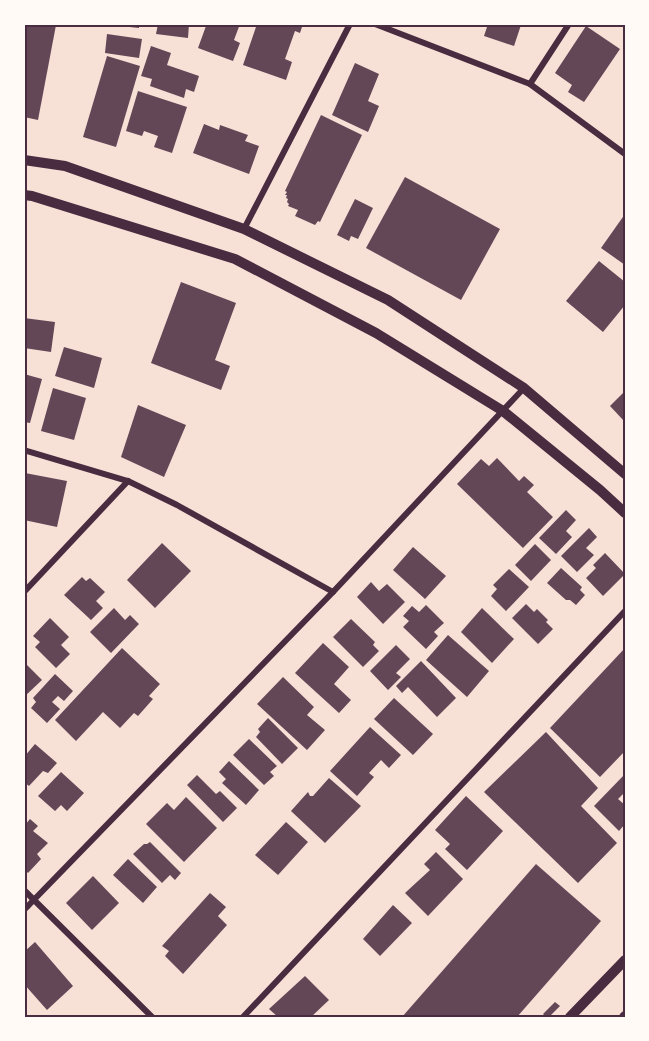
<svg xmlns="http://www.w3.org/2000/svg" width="649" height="1041" viewBox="0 0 649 1041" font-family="'PT Sans Narrow',sans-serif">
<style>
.building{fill:#644757}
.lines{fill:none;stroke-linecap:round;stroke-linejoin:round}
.minor{stroke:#4a2c40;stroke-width:6}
.tertiary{stroke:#4a2c40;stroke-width:10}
.neatline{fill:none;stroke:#4a2c40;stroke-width:2}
</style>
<rect width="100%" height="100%" fill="#f7e1d7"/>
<g class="building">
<polygon points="24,24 56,25 38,120 24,117"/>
<polygon points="120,24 139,24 139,28 120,26"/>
<polygon points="158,24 189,24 188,38 156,34"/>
<polygon points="200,24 240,24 234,40 240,43 233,61 198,48 206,26"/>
<polygon points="257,24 303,24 300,33 295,31 285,59 292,62 286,80 243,65"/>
<polygon points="488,24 517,24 521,25 514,46 484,36"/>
<polygon points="586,26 620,49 584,102 568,92 572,85 555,73"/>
<polygon points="107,34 142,39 139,58 105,53"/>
<polygon points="151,46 171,53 167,65 199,76 194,92 186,89 184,98 150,86 152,79 141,76"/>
<polygon points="107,56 140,66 116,147 83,137"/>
<polygon points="355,63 379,74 368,101 379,106 368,132 332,115"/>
<polygon points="138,91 187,107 172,153 154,147 158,136 144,131 142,136 126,131"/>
<polygon points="321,115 362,135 320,222 318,221 315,225 295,216 298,210 288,206 289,204 287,202 288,199 286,198 287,195 285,195 287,192 285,191"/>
<polygon points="204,124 219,130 220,125 248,135 245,141 259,146 249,174 193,153"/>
<polygon points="405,177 500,229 461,300 366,248"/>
<polygon points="355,199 373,208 358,239 351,236 349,241 337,235"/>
<polygon points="625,214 625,265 601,248"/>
<polygon points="599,261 625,282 625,305 603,332 566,301"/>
<polygon points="181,282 236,303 215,360 230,366 221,390 151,363"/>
<polygon points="24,318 55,322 51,352 24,348"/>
<polygon points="64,347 102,358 94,388 55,376"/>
<polygon points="24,374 42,379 30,423 24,422"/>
<polygon points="53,388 86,398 74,440 41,431"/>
<polygon points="623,393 625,395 624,421 610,406"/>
<polygon points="138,405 186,425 164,477 121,457"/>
<polygon points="497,458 519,481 524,476 534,485 527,492 553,517 523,548 457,484 481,459 489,466"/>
<polygon points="25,473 67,481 57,527 24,520"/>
<polygon points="566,510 576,520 566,531 572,537 556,554 539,538"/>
<polygon points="589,528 597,537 586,548 594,555 577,572 561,556"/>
<polygon points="162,543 191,571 155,608 127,580"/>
<polygon points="535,544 551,560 531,581 515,565"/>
<polygon points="413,547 446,576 425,599 393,570"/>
<polygon points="605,553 625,574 603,596 586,578 596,568 593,565"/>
<polygon points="561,568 582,587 580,590 585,595 576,605 570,600 566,600 547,583"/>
<polygon points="509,569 529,587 506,611 491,596 497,589 493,585"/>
<polygon points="82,577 86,581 90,578 105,592 96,601 103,608 91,620 64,595"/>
<polygon points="371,582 379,591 387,584 405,602 383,624 357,597"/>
<polygon points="526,604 534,612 537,609 548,620 546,622 553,629 538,644 512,618"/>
<polygon points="426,605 444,623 434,632 438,636 426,649 403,627 409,621 403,616 412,606 419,612"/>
<polygon points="114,608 125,620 130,615 139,624 111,653 90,632"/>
<polygon points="482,608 514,639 492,663 461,632"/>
<polygon points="50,618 69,637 61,645 70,654 56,668 35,647 40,642 33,636"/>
<polygon points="351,619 375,642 373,645 379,651 363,667 333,637"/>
<polygon points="448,635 489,671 467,697 426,660"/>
<polygon points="323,643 349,667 334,684 351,700 339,713 295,673"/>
<polygon points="396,645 410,659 396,673 401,677 388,690 370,671"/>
<polygon points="122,648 160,684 149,696 153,699 138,716 134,713 120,728 103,712 76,741 55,720"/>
<polygon points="625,648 625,751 600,777 550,728"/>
<polygon points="421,661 456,698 437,717 408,687 402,693 396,686"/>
<polygon points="24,662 42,680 24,697"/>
<polygon points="55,674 73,691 64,701 58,696 52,702 60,709 47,723 31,708 36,702 33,698"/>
<polygon points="283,677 314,707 307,715 325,730 307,750 257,704"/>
<polygon points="394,698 433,734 413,755 374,719"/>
<polygon points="268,718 298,748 282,764 256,737 260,732 258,729"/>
<polygon points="370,727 401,755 389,768 381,760 369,773 374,777 357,796 330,771"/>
<polygon points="546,732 598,788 581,806 617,843 578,883 484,792"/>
<polygon points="249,739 277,766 270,772 274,776 264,785 233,755"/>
<polygon points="35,744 57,763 48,773 43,771 29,786 24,782 24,757"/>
<polygon points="229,761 259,790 246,805 222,783 226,779 219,772"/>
<polygon points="61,772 84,793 67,811 61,805 55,811 38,796"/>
<polygon points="625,774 625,792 618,799 625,805 625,824 619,831 594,806"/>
<polygon points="197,775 216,794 220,791 237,808 223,822 187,785"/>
<polygon points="329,778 361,806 325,843 291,811 308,792 310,796 313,796"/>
<polygon points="466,796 503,831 467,870 445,849 450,844 435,830"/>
<polygon points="186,797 217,828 184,862 146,824 167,803 174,810"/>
<polygon points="30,819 38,826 33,831 48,843 37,854 41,859 28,873 24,869 24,826"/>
<polygon points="286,822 308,842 278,875 255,855"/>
<polygon points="150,842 181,873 175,880 170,875 162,883 133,854 144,844 147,844"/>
<polygon points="436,852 463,879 428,916 405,893 430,870 424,864"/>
<polygon points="128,859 157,887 143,903 113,875"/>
<polygon points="536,864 601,921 517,1017 402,1017"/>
<polygon points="93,876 119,903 92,930 66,903"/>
<polygon points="210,893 226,907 218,916 227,925 183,974 165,956 169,951 162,946"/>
<polygon points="393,905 412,923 380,956 363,939"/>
<polygon points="35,942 73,986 47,1010 24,984 24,952"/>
<polygon points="305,976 329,1000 311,1017 278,1017 269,1009"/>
<polygon points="555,1002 560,1006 549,1017 546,1017 543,1014"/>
</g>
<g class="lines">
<g class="minor">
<polyline points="375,24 530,84 625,154"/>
<polyline points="530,84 569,24"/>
<polyline points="244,229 350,24"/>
<polyline points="24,450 128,481 177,505 333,592 524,388"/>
<polyline points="24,592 128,481"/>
<polyline points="24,890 152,1017"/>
<polyline points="24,910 333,592"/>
<polyline points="243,1017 625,611"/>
</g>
<g class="tertiary">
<polyline points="24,160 65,166 244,229 388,300 524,388 625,474"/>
<polyline points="24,195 32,196 235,259 376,333 503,411 600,490 625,513"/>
<polyline points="570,1017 625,960"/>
<polyline points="624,1017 625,1016"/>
</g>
</g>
<rect width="649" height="1041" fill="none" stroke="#fffaf5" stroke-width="51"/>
<rect x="26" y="26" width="598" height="990" class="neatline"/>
</svg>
